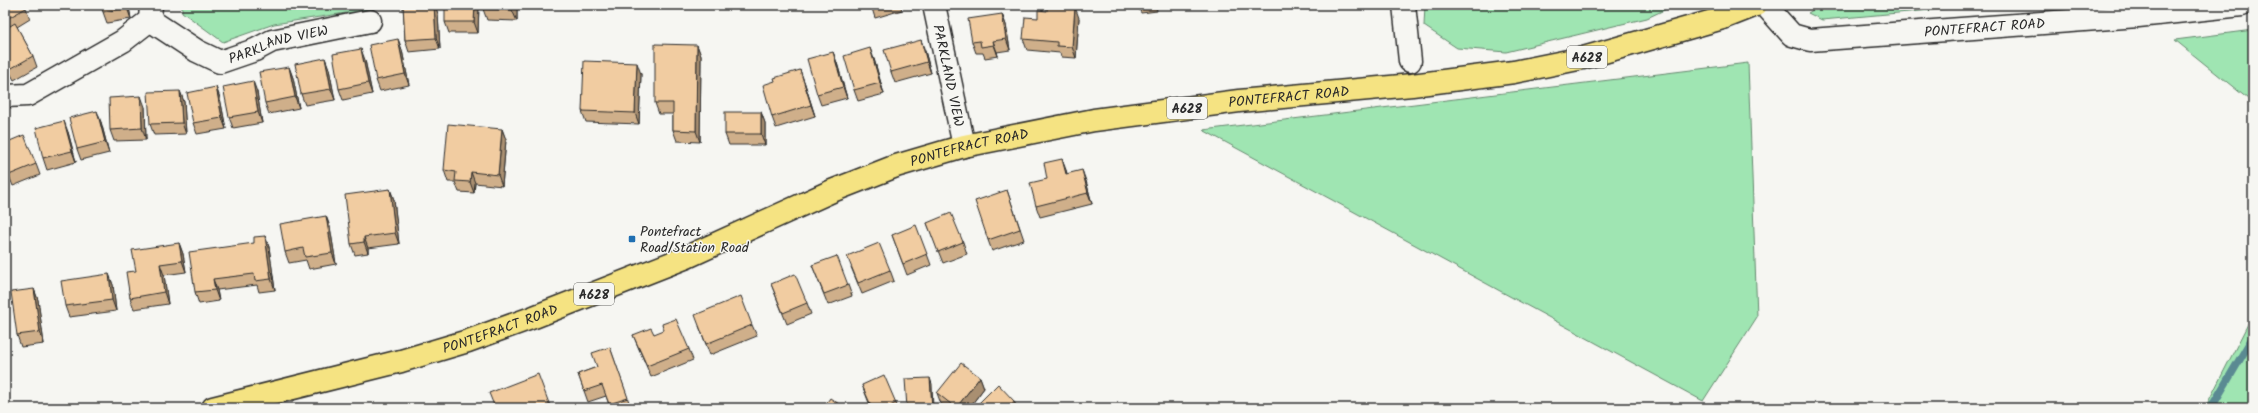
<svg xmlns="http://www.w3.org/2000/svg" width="2258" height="413" viewBox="0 0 2258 413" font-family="Kalam,sans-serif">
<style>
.green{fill:#9fe5b2;stroke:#65886e}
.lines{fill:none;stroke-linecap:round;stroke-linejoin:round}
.stream{stroke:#5a8a92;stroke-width:8}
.minor-casing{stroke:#2b2b2b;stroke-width:25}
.trunk-casing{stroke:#2b2b2b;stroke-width:25}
.minor{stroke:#f6f6f2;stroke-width:22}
.trunk{stroke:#f5e382;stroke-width:22}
.wall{fill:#cfaf8a;stroke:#2b2b2b}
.shaded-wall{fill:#a98f71;stroke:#2b2b2b}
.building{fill:#f1cca1;stroke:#2b2b2b}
.poi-dot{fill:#1f6fb2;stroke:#f6f6f2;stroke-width:1.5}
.labels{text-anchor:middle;stroke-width:3;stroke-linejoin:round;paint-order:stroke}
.shield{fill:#f6f6f2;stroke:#686867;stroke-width:1}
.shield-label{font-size:13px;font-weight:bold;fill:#2b2b2b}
.street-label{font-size:14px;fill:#2b2b2b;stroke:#f6f6f2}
.poi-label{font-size:14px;fill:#2b2b2b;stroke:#f6f6f2;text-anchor:start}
</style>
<rect width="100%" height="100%" fill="#f6f6f2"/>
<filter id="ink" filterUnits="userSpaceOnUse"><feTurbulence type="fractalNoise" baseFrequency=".025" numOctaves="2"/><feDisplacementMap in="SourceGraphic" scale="8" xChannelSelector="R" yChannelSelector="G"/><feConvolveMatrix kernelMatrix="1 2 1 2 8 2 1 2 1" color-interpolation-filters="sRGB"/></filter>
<g filter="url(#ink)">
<g class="green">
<polygon points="182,5 379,5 372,9 274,24 223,42 182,12"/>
<polygon points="1425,5 1675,5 1647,18 1506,52 1457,48 1424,26"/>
<polygon points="1821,5 1985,5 1822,20 1808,13"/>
<polygon points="2253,30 2253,103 2175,40"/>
<polygon points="1748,63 1757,317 1703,401 1203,130"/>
<polygon points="2253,315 2253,408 2205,408 2251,318"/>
</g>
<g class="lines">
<polyline class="stream" points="2208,408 2214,403 2253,337"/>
<g class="minor-casing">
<g id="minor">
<path id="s1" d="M934,5L964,146"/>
<polyline points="1404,5 1410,61"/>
<path id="s2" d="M1765,5L1792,35L1810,40L2138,16L2242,5"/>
<path id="s3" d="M150,20L197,51L220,62L255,50L272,41L370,21"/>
<polyline points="5,96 28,95 123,41 150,20 151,5"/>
</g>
</g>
<g class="trunk-casing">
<g id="trunk">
<path id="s4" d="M213,408L401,361L468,341L534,317L687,257L832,191L896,166L964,146L1094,120L1239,101L1412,85L1514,72L1583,58L1723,18L1756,5"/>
</g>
</g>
<use href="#minor" class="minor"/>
<use href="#trunk" class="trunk"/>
</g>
<g class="wall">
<polygon points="5,5 26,8 30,19 17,27 33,56 37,67 14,80 8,69 5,71"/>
<polygon points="102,5 136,5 129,7 131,19 107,23 103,12"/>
<polygon points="403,5 435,5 438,14 440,49 409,52 405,40"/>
<polygon points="479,5 478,33 449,33 445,22"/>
<polygon points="517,5 517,21 487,20 483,9"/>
<polygon points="871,5 900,5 902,10 875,18"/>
<polygon points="1138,5 1156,5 1157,11 1141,13"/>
<polygon points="1169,5 1194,5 1171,9"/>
<polygon points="1047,11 1079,18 1076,58 1061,57 1060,53 1027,50 1023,39 1038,18"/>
<polygon points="1002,14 1006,25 1010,50 997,52 998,56 985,58 983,53 976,53 972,42"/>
<polygon points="398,39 402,50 409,85 380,91 376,80"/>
<polygon points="697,45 701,56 700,142 677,141 673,130 673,114 659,114 655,103"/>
<polygon points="925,51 931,73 895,83 891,72"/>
<polygon points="833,52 837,63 847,98 821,105 817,94"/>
<polygon points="325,58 329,69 335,100 305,105 301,94"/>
<polygon points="874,59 884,94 858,101 854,90"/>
<polygon points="365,60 372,94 343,100 339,89"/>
<polygon points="289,67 293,78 299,108 269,114 265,103"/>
<polygon points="641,74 639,124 586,122 582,111"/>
<polygon points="804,81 815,116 776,128 772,117"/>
<polygon points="216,87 220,98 226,129 197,134 193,123"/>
<polygon points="180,91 184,102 186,134 154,135 150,124"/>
<polygon points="257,92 262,123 233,128 229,117"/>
<polygon points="145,107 146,140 114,141 110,130"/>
<polygon points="761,112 765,123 765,145 729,145 725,134"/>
<polygon points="101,122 109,153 81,160 77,149"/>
<polygon points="502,129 506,140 502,186 475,183 474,193 459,192 455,182 448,182 444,170"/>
<polygon points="68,132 76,162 47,170 43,158"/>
<polygon points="5,143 36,164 40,175 13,186 5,166"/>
<polygon points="1066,170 1067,174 1086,181 1092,204 1040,217 1036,206 1047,179"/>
<polygon points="390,189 394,200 399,244 368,248 368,253 355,255 351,244"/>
<polygon points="1007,190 1024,240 992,251 988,240"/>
<polygon points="326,216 330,227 336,264 309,269 306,260 289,263 285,252"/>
<polygon points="927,223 963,242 967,254 943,263"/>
<polygon points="892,235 927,254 931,265 907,275"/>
<polygon points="265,236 269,247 275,290 259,292 257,285 217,290 219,301 199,304 195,292 254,243"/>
<polygon points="179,243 183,254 186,272 164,275 168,304 134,309 130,298 136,271"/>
<polygon points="812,265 848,285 852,296 828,305"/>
<polygon points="851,267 890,270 894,281 862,294"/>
<polygon points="109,274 113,285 116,311 69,317 65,306"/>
<polygon points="771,284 807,303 811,314 787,324"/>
<polygon points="34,289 38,300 44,344 21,347 17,335"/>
<polygon points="752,325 757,336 710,355 699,326"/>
<polygon points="654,334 689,349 693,360 651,377 633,335"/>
<polygon points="610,347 631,408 610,408 606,396 588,402 578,374 597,367"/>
<polygon points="980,377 984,388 969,408 946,408 941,404 937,393"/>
<polygon points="862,385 896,403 898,408 871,408"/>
</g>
<g class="shaded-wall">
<polygon points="126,5 128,5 129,7 131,19"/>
<polygon points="434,5 435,5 438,14 440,49 436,38"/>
<polygon points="475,5 479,5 478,33 474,22"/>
<polygon points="513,5 517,5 517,21 512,10"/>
<polygon points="1075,7 1079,18 1076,58 1072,47"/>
<polygon points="1002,14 1006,25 1010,50 1006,39"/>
<polygon points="398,39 402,50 409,85 405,74"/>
<polygon points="921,40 925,51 931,73 927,62"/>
<polygon points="993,41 997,52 998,56 994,45"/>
<polygon points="697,45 701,56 700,142 696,131"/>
<polygon points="870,48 874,59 884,94 880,83"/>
<polygon points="361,49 365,60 372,94 368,83"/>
<polygon points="833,52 837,63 847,98 843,87"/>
<polygon points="325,58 329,69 335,100 331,89"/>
<polygon points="637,63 641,74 639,124 635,113"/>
<polygon points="289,67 293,78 299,108 295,97"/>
<polygon points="800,70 804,81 815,116 811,105"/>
<polygon points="253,81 257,92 262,123 258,112"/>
<polygon points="216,87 220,98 226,129 222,118"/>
<polygon points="180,91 184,102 186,134 182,123"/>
<polygon points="141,96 145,107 146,140 142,128"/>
<polygon points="97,111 101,122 109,153 105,142"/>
<polygon points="761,112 765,123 765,145 761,134"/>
<polygon points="64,121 68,132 76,162 72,151"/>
<polygon points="502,129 506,140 502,186 498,175"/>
<polygon points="1062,159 1066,170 1070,186 1066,174"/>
<polygon points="1082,170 1086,181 1092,204 1088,193"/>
<polygon points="471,172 475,183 474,193 470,182"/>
<polygon points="390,189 394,200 399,244 395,233"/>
<polygon points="326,216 330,227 336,264 332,253"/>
<polygon points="265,236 269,247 275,290 271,279"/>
<polygon points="364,237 368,248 368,253 364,242"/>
<polygon points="179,243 183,254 186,272 182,261"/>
<polygon points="160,264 164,275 168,304 164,292"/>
<polygon points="109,274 113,285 116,311 112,300"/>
<polygon points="213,279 217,290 219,301 215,290"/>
<polygon points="34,289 38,300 44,344 40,332"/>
<polygon points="980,377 984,388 969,408 956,408"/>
<polygon points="930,378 932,384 933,408 932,408"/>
<polygon points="1014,401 1017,408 1007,408"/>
</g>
<g class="building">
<polygon points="5,5 25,5 26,8 5,20"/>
<polygon points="102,5 126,5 127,8 103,12"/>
<polygon points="403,5 434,5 436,38 405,40"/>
<polygon points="445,5 475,5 474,22 445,22"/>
<polygon points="483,5 513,5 512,10 483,9"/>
<polygon points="871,5 877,5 871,7"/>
<polygon points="1047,5 1055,5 1075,7 1072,47 1057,46 1057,42 1023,39 1025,17 1038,18 1038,10 1047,11"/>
<polygon points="1002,14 1006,39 993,41 994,45 981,47 980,41 972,42 968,19"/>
<polygon points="15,23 33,56 10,69 5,61 5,29"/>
<polygon points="398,39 405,74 376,80 369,45"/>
<polygon points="921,40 927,62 891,72 884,50"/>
<polygon points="655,44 697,45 696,131 673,130 673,103 655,103"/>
<polygon points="870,48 880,83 854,90 844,56"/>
<polygon points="361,49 368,83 339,89 333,54"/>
<polygon points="833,52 843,87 817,94 807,59"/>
<polygon points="325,58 331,89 301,94 295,64"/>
<polygon points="584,61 637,63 635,113 582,111"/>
<polygon points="289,67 295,97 265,103 259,72"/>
<polygon points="800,70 811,105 772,117 763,85 775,81 774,78"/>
<polygon points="253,81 258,112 229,117 223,87"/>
<polygon points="216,87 222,118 193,123 187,93"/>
<polygon points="180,91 182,123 150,124 148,92"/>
<polygon points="141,96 142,128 110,130 109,98"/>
<polygon points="97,111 105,142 77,149 69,118"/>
<rect x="725" y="112" width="36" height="22"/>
<polygon points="64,121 72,151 43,158 36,128"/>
<polygon points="448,124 502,129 498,175 471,172 470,182 455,181 456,172 444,170"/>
<polygon points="24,135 36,164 9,175 5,164 5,143"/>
<polygon points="1062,159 1066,174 1082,170 1088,193 1036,206 1030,183 1047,179 1044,163"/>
<polygon points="390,189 395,233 364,237 364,242 351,244 345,195"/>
<polygon points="1007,190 1020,229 988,240 975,201"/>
<polygon points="951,213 963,242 938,252 927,223"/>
<polygon points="326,216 332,253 305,257 303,248 285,252 280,224"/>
<polygon points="916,225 927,254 903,264 892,235"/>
<polygon points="265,236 271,279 255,281 254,274 213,279 215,290 195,292 189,252 254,243 254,237"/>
<polygon points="179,243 182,261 160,264 164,292 130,298 126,272 136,271 132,250"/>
<polygon points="879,243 890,270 858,283 847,256"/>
<polygon points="837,256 848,285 824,294 812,265"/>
<polygon points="109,274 112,300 65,306 61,281"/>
<polygon points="795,274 807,303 783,313 771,284"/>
<polygon points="34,289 40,332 17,335 11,292"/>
<polygon points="741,296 752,325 706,344 695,315"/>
<polygon points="676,319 689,349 647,366 633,335 651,328 654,334 664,330 662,324"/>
<polygon points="610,347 628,398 609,404 602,385 584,391 578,374 597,367 592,353"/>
<polygon points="961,363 980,377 956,408 937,393"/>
<polygon points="538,374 550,406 545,408 495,408 489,393"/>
<polygon points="884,375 896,403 886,408 872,408 862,385"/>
<polygon points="930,378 932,408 907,408 905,379"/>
<polygon points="998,384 1014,401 1007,408 974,408"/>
<polygon points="830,398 845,408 823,408"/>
</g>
</g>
<rect class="poi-dot" x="628" y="235" width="8" height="8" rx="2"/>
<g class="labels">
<g class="shield">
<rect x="1567" y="46" width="40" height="22" rx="3"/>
<rect x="1167" y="97" width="40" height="22" rx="3"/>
<rect x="574" y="283" width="40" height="22" rx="3"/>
</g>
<g class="shield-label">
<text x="1587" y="62">A628</text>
<text x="1187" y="113">A628</text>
<text x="594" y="299">A628</text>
</g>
<g class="street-label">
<text dy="5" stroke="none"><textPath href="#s2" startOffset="234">PONTEFRACT ROAD</textPath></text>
<text dy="5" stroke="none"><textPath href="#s3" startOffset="143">PARKLAND VIEW</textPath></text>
<text dy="5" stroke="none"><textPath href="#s1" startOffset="72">PARKLAND VIEW</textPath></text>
<text dy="5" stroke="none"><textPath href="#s4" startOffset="1126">PONTEFRACT ROAD</textPath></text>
<text dy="5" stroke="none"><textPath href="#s4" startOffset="802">PONTEFRACT ROAD</textPath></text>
<text dy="5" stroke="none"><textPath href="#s4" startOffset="298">PONTEFRACT ROAD</textPath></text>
</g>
<g class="poi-label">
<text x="640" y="236">Pontefract<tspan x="640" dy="16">Road/Station Road</tspan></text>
</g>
</g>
<rect width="2258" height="413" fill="none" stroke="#f6f6f2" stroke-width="20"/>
<rect x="10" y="10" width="2238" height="393" fill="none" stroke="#2b2b2b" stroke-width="1.5" filter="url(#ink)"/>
</svg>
